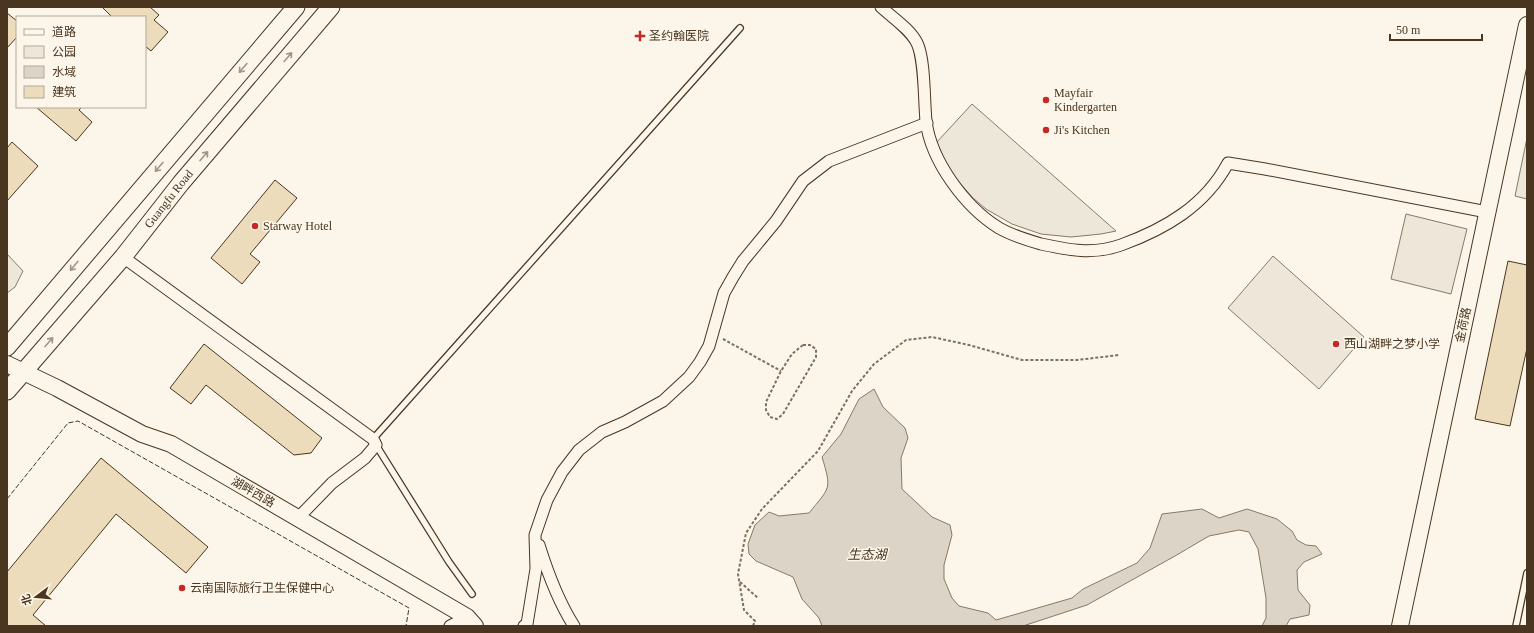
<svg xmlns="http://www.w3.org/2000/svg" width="1534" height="633" viewBox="0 0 1534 633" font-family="'Times New Roman','Noto Sans SC',serif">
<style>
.green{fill:#ede6d9;stroke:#887966}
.parking{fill:#ede7d9;stroke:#887966}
.water{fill:#dcd4c6;stroke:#887966}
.building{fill:#ecdcbc;stroke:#4a3520}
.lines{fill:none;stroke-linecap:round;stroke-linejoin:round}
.lane-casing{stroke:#4a3520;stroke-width:8}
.street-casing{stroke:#4a3520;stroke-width:13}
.secondary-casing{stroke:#4a3520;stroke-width:18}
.primary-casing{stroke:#4a3520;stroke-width:19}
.path{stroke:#7f6f5c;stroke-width:2;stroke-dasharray:3 2;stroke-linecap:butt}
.lane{stroke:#fbf6e9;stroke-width:5.5}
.street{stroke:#fbf6e9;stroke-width:11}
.secondary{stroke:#fbf6e9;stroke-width:16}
.primary{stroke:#fbf6e9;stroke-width:17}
.fence{stroke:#4a3520;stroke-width:1;stroke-dasharray:5 2;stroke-linecap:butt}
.oneway{stroke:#a29684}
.poi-dot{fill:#c62828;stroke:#fbf6e9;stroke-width:1.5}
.labels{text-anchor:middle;stroke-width:3;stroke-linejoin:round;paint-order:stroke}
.poi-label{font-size:12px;fill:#4a3520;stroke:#fbf6e9;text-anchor:start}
.street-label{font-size:12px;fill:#4a3520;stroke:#fbf6e9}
.water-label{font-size:13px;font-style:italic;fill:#4a3520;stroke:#fbf6e9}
</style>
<rect width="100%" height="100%" fill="#fbf6e9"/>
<g class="green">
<polygon points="1406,214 1467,229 1451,294 1391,279"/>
<polygon points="1273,256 1364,337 1319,389 1228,308"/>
</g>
<g class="parking">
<polygon points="972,104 1116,231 1101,234 1071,237 1041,234 1012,224 986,209 973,198 951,173 936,143"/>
<polygon points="1527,138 1527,199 1515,196"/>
<polygon points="7,254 23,271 15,287 7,293"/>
</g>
<path class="water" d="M874,389L883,407L905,428L908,438L901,458L902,489L932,517L950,525L952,535L944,565V579L952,598L959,606L988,613L996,620L1072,598L1083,589L1137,563L1150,548L1162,514L1202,509L1219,518L1247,509L1277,519L1292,531L1297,540L1306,545L1316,546L1322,554L1304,562L1297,570L1298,590L1310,605L1309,615L1290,619L1286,626H1262L1266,618V598L1258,549L1249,532L1239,530L1209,536L1175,556L1087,605L1023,626H822L819,618L802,599L793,577L756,561L749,554L748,544L755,525L769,512L779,516L809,513C830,487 832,490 822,457L841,434L859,399Z"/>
<g class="building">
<polygon points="102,7 150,7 159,15 154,20 168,32 151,51 145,46 145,17 112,17"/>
<polygon points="7,13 17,21 17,37 7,48"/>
<polygon points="36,107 82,107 79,110 92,122 76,141"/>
<polygon points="12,142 38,166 7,201 7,148"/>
<polygon points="275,180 297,198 250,254 260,262 242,284 211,258"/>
<polygon points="1508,261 1527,265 1527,348 1510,426 1475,419"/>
<polygon points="204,344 322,438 311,453 294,455 206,385 191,404 170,388"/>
<polygon points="101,458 208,547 186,573 116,514 33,615 46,626 7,626 7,572"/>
</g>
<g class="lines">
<g class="lane-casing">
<g id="lane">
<polyline points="373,439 740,28"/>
<polyline points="376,445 449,562 472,594"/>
<polyline points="1516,626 1527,573"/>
</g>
</g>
<g class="street-casing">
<g id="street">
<path d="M881,7C893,18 910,29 917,43C925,59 924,101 926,121C931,161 965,207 999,228C1011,235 1027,240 1041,244C1069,250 1093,255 1121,245C1165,229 1205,206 1228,163L1265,169L1487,212"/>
<polyline points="123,257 373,439 376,445 365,458 332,483 298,518"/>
<path d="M539,545C548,574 558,601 574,626"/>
<polyline points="450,626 467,617"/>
<polyline points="524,626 527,624 536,569 535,535 547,500 562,472 579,450 602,432 625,422 663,401 689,377 700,362 709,346 724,293 733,277 743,261 776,221 803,181 829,161 927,123"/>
</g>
</g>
<g class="secondary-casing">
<g id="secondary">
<polyline points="7,364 57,388 142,434 171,444 467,617 475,626"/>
<polyline points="1400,626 1527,25"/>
</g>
</g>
<g class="primary-casing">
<g id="primary">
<polyline points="7,347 296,7"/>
<path id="s1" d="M7,391L123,257L181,183L331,7"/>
</g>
</g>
<g class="path">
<polyline points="723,339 781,371"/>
<polygon points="803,345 810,345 816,349 816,357 783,414 777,419 770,417 766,410 766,402 781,371 792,354"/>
<polyline points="740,582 758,598"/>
<polyline points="753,626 755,621 744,610 738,574 746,533 762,509 818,451 852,391 874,364 906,340 932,337 969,345 1022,360 1077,360 1119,355"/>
</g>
<use href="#lane" class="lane"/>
<use href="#street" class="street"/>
<use href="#secondary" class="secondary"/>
<use href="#primary" class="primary"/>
<polyline class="fence" points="7,499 68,423 78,421 409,608 406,626"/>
</g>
<defs><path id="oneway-shaft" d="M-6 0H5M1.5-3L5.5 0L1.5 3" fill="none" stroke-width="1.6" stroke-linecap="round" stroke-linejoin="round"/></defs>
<g class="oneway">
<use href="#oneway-shaft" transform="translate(288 57) rotate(-50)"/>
<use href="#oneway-shaft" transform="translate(243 68) rotate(130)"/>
<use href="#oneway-shaft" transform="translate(204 156) rotate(-49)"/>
<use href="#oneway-shaft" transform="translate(159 167) rotate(130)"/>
<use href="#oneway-shaft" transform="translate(74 266) rotate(130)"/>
<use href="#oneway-shaft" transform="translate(49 342) rotate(-49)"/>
</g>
<g class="poi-dot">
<path d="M638 30h4v4h4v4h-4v4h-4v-4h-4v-4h4z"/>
<circle cx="1046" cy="100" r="4"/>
<circle cx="1046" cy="130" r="4"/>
<circle cx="255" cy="226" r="4"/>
<circle cx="1336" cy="344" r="4"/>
<circle cx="182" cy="588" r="4"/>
</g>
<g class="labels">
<g class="poi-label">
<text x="649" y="40">圣约翰医院</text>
<text x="1054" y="97">Mayfair<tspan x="1054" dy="14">Kindergarten</tspan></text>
<text x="1054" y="134">Ji's Kitchen</text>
<text x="263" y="230">Starway Hotel</text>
<text x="1344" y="348">西山湖畔之梦小学</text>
<text x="190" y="592">云南国际旅行卫生保健中心</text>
</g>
<g class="street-label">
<text dy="4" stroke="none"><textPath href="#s1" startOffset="251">Guangfu Road</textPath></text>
<text transform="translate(1463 325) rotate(-78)" y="4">金荷路</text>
<text transform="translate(253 492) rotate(30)" y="4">湖畔西路</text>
</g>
<g class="water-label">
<text x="867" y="559">生态湖</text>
</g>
</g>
<rect width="1534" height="633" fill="none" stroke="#4a3520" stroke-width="16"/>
<rect x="16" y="16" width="130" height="92" fill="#fbf6e9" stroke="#b4a999"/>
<rect x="24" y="29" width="20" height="6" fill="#fbf6e9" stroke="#b4a999"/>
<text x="52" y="36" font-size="12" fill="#4a3520">道路</text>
<rect x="24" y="46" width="20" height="12" fill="#ede6d9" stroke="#b4a999"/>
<text x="52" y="56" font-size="12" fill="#4a3520">公园</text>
<rect x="24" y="66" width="20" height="12" fill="#dcd4c6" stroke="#b4a999"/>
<text x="52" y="76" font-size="12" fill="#4a3520">水域</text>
<rect x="24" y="86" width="20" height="12" fill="#ecdcbc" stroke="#b4a999"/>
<text x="52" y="96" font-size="12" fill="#4a3520">建筑</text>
<g transform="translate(36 597) rotate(254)" stroke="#fbf6e9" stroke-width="3" paint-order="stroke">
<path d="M0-3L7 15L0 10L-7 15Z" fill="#4a3520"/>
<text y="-6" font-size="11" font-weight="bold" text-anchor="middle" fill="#4a3520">北</text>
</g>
<path d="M1390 34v6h92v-6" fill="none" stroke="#4a3520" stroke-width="2"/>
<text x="1396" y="34" font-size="12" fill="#4a3520" stroke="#fbf6e9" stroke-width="3" paint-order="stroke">50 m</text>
</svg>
